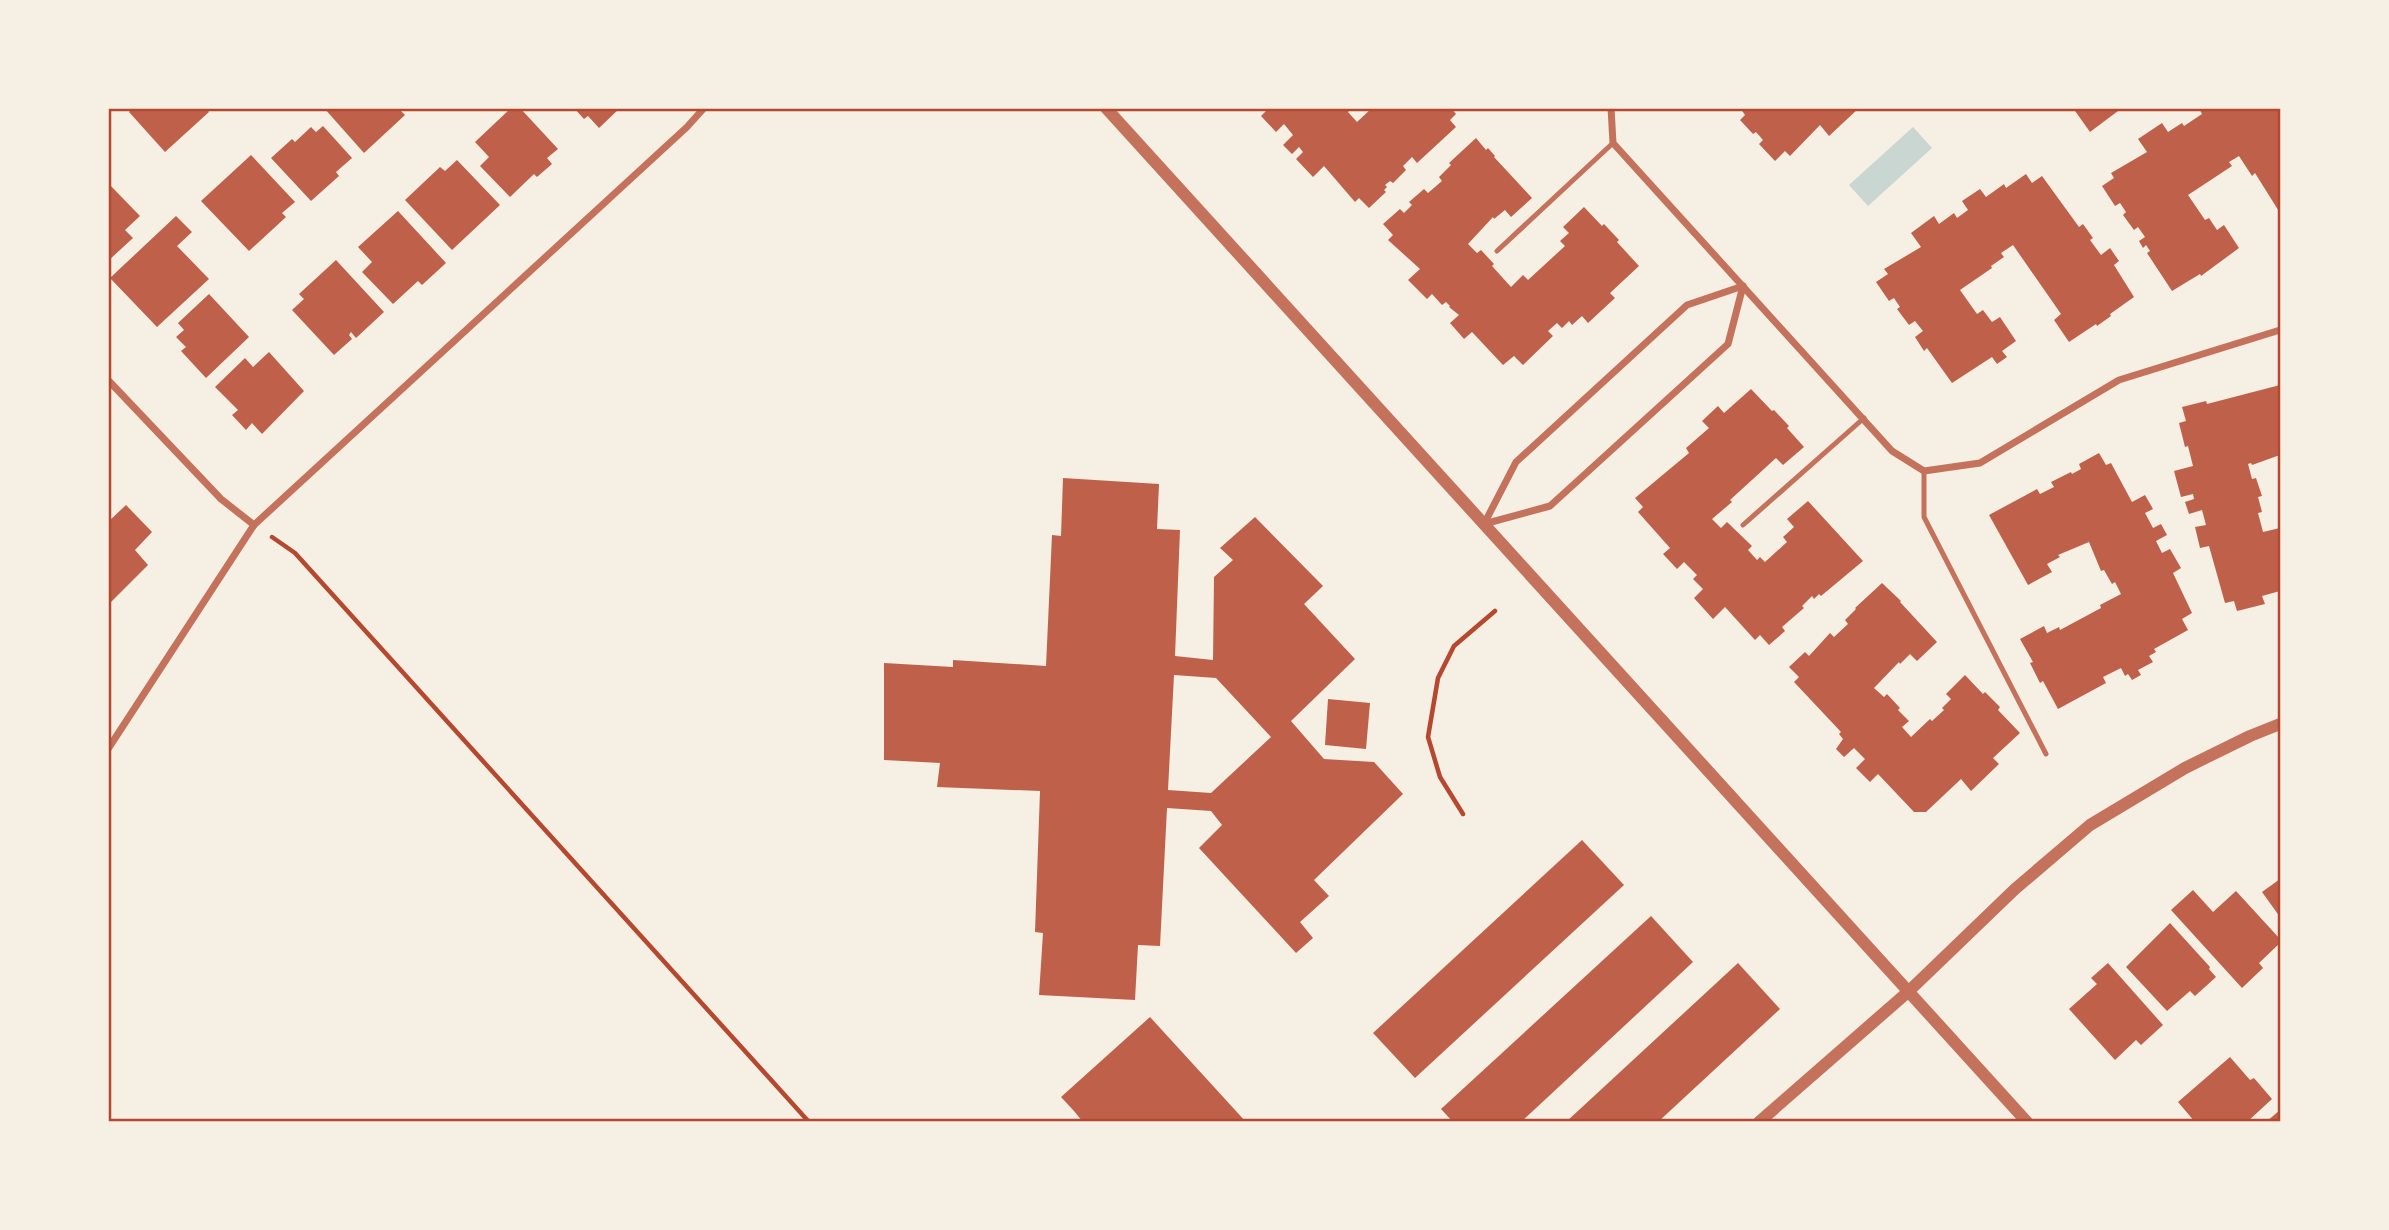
<svg xmlns="http://www.w3.org/2000/svg" width="2389" height="1230" viewBox="0 0 2389 1230" font-family="'DejaVu Sans',sans-serif">
<style>
.water{fill:#c9d6d2}
.building{fill:#bf614a;fill-rule:evenodd}
.lines{fill:none;stroke-linecap:round;stroke-linejoin:round}
.path{stroke:#b5482f;stroke-width:4.5}
.service{stroke:#c5725c;stroke-width:5}
.minor{stroke:#c5725c;stroke-width:7}
.tertiary{stroke:#c5725c;stroke-width:12}
.neatline{fill:none;stroke:#b5482f;stroke-width:2.5}
</style>
<rect width="100%" height="100%" fill="#f6efe4"/>
<polygon class="water" points="1913,127 1932,148 1868,206 1849,185"/>
<g class="building">
<polygon points="133,108 206,108 209,112 165,152 129,112"/>
<polygon points="324,108 398,108 405,115 364,153"/>
<polygon points="511,108 520,108 558,149 547,158 552,164 537,177 534,174 510,197 480,166 489,157 475,142"/>
<polygon points="574,108 620,108 599,128 588,116 584,119"/>
<polygon points="1269,108 1351,108 1348,112 1357,122 1372,108 1451,108 1456,114 1450,120 1456,127 1417,163 1412,157 1403,166 1406,170 1393,183 1390,181 1385,185 1387,187 1384,190 1386,192 1369,208 1359,198 1355,202 1324,166 1313,177 1296,159 1303,152 1299,147 1292,154 1283,145 1293,135 1284,124 1276,132 1261,116"/>
<polygon points="1740,108 1859,108 1829,136 1820,125 1790,156 1785,151 1775,161 1759,144 1763,140 1756,132 1753,134 1740,120 1745,115"/>
<polygon points="2073,108 2122,108 2090,132"/>
<polygon points="2199,108 2280,108 2280,213 2255,173 2252,176 2239,156 2229,162 2232,166 2188,195 2205,220 2209,218 2217,230 2224,225 2239,248 2201,276 2200,274 2172,291 2147,253 2150,251 2146,245 2143,248 2139,241 2145,237 2138,227 2134,230 2123,215 2126,212 2120,203 2115,206 2102,186 2114,178 2111,173 2147,152 2138,139 2162,123 2168,132 2182,123 2184,126 2202,114"/>
<polygon points="323,126 352,158 336,172 339,176 311,201 271,158 292,139 295,142 311,127 316,132"/>
<polygon points="1476,138 1486,150 1488,148 1495,156 1494,157 1532,198 1511,217 1505,210 1494,219 1493,217 1468,244 1477,253 1481,250 1494,264 1492,266 1511,287 1523,275 1528,280 1565,246 1560,241 1569,233 1563,227 1584,207 1602,226 1604,224 1619,240 1617,242 1639,266 1610,293 1615,298 1588,323 1582,316 1572,325 1569,321 1562,328 1557,323 1548,331 1553,336 1523,365 1514,356 1503,365 1472,332 1464,339 1450,323 1459,315 1449,307 1450,306 1446,302 1442,305 1432,294 1427,299 1408,280 1420,269 1388,240 1393,235 1383,224 1400,209 1404,213 1412,205 1409,202 1424,189 1428,193 1442,181 1439,177 1451,165 1449,163"/>
<polygon points="251,155 295,202 282,213 286,217 249,251 201,201"/>
<polygon points="457,160 500,205 452,250 405,200 440,167 445,171"/>
<polygon points="2026,174 2032,183 2042,176 2079,227 2083,224 2093,238 2090,240 2101,255 2110,248 2119,261 2114,265 2134,297 2110,314 2111,316 2097,326 2096,324 2069,342 2054,320 2061,314 2013,245 2001,253 2004,257 1991,266 1992,268 1960,290 1977,314 1983,310 1992,322 2000,317 2016,341 2002,351 2007,357 1997,364 1992,357 1952,383 1927,348 1924,351 1915,337 1923,331 1915,321 1909,325 1897,309 1900,307 1894,298 1889,301 1876,282 1888,274 1884,269 1921,247 1911,233 1934,216 1939,224 1954,213 1957,218 1968,210 1962,201 1980,189 1986,197 2004,184 2006,188"/>
<polygon points="108,183 140,216 125,230 133,238 108,261"/>
<polygon points="398,211 446,263 422,285 418,281 393,304 362,272 372,262 358,247"/>
<polygon points="176,216 192,232 177,246 209,279 157,327 110,278"/>
<polygon points="336,260 384,312 356,338 351,332 349,335 352,339 334,355 292,310 304,299 299,294"/>
<polygon points="209,294 249,337 206,378 181,351 186,347 176,337 184,330 178,323"/>
<polygon points="269,352 304,391 262,434 252,423 246,430 232,415 238,410 215,387 245,358 253,367"/>
<polygon points="2280,385 2280,455 2252,465 2251,463 2248,464 2252,479 2256,478 2262,496 2258,497 2262,512 2258,513 2263,532 2280,528 2280,591 2262,596 2265,604 2237,611 2234,601 2225,603 2209,546 2200,548 2195,527 2206,525 2202,510 2189,514 2185,502 2194,499 2193,494 2181,497 2174,471 2193,466 2188,446 2185,447 2179,423 2186,421 2182,407 2206,401 2207,404"/>
<polygon points="1751,389 1772,411 1774,410 1789,426 1787,428 1804,447 1783,465 1776,458 1730,500 1732,502 1712,519 1721,528 1727,522 1752,546 1748,550 1757,560 1760,557 1765,562 1787,542 1783,537 1794,527 1787,519 1808,501 1863,561 1821,596 1819,594 1814,599 1812,596 1802,606 1804,608 1782,627 1785,631 1769,645 1760,635 1755,640 1725,607 1713,619 1694,598 1703,589 1693,579 1697,575 1684,562 1677,569 1663,554 1670,548 1638,512 1643,507 1635,498 1689,453 1686,448 1709,428 1702,421 1718,406 1724,413"/>
<polygon points="2099,453 2106,465 2111,463 2132,502 2145,495 2153,509 2145,513 2153,528 2161,524 2167,535 2156,541 2162,553 2170,549 2181,568 2173,573 2192,613 2182,619 2188,630 2154,649 2156,652 2149,656 2153,662 2138,670 2141,675 2132,680 2128,674 2125,676 2121,668 2103,677 2106,683 2058,709 2043,681 2040,683 2030,663 2033,662 2020,639 2044,626 2047,633 2059,627 2060,630 2101,608 2100,605 2121,594 2115,582 2112,584 2104,570 2101,571 2089,542 2058,555 2060,557 2047,564 2052,572 2028,585 1989,515 2037,489 2040,494 2054,487 2051,482 2071,472 2072,474 2081,469 2079,464"/>
<path d="M1063,478L1159,484L1157,529L1180,530L1175,656L1213,660L1214,577L1233,560L1220,548L1255,517L1323,586L1304,604L1355,659L1291,721L1324,759L1374,762L1403,794L1314,880L1329,896L1300,922L1313,938L1296,953L1199,848L1222,825L1211,811L1167,808L1160,946L1138,945L1135,1000L1039,995L1043,933L1035,932L1040,791L937,787L940,763L884,760V663L953,667V660L1046,666L1052,535L1061,536ZM1174,675L1216,678L1271,737L1211,793L1168,790Z"/>
<polygon points="126,505 152,532 135,550 148,565 108,605 108,522"/>
<polygon points="1882,583 1901,601 1900,602 1937,642 1917,661 1910,654 1900,664 1899,662 1874,688 1884,697 1887,694 1900,708 1898,710 1909,721 1902,727 1911,737 1930,719 1932,721 1944,710 1942,708 1951,699 1946,694 1965,675 1983,694 1985,692 2000,707 1998,710 2020,733 1993,758 1999,764 1971,791 1961,779 1926,812 1914,812 1878,774 1870,782 1856,768 1865,759 1854,748 1844,757 1836,749 1843,739 1839,734 1841,732 1794,682 1799,677 1789,667 1805,652 1809,656 1830,633 1834,637 1848,624 1845,620 1856,609 1855,608"/>
<polygon points="1328,699 1370,703 1366,749 1325,745"/>
<polygon points="1582,840 1624,885 1415,1078 1373,1033"/>
<polygon points="2280,879 2280,917 2262,892"/>
<polygon points="2193,890 2213,912 2236,891 2280,939 2280,943 2259,963 2263,968 2242,988 2171,910"/>
<polygon points="1651,916 1693,962 1521,1122 1453,1122 1441,1109"/>
<polygon points="2170,923 2210,967 2209,969 2216,977 2195,996 2190,991 2167,1011 2126,967"/>
<polygon points="1738,963 1780,1009 1658,1122 1566,1122"/>
<polygon points="2108,963 2163,1025 2141,1045 2136,1040 2115,1060 2069,1009 2097,984 2091,978"/>
<polygon points="1150,1017 1246,1122 1083,1122 1074,1111 1061,1097"/>
<polygon points="2230,1057 2250,1080 2254,1078 2272,1099 2247,1122 2195,1122 2178,1102"/>
<polygon points="2280,1110 2280,1122 2266,1122"/>
</g>
<g class="lines">
<g class="path">
<polyline points="272,537 295,553 809,1122"/>
<polyline points="1463,814 1440,777 1428,737 1438,678 1454,646 1495,611"/>
</g>
<g class="service">
<polyline points="1547,108 1594,108"/>
<polyline points="1497,251 1613,143"/>
<polyline points="1924,471 1924,517 2046,754"/>
<polyline points="1743,525 1864,418"/>
</g>
<g class="minor">
<polyline points="1611,108 1613,143 1892,451 1924,471 1980,463 2119,380 2280,330"/>
<polyline points="108,380 221,499 254,525"/>
<polyline points="1484,524 1550,506 1728,344 1743,286"/>
<polyline points="1484,524 1516,462 1687,305 1743,286"/>
<polyline points="108,749 254,525 687,127 704,108"/>
</g>
<g class="tertiary">
<polyline points="1106,108 2027,1122"/>
<polyline points="1759,1122 1909,991 2015,889 2090,825 2185,768 2250,736 2280,724"/>
</g>
</g>
<rect width="2389" height="1230" fill="none" stroke="#f6efe4" stroke-width="220"/>
<rect x="110" y="110" width="2169" height="1010" class="neatline"/>
</svg>
